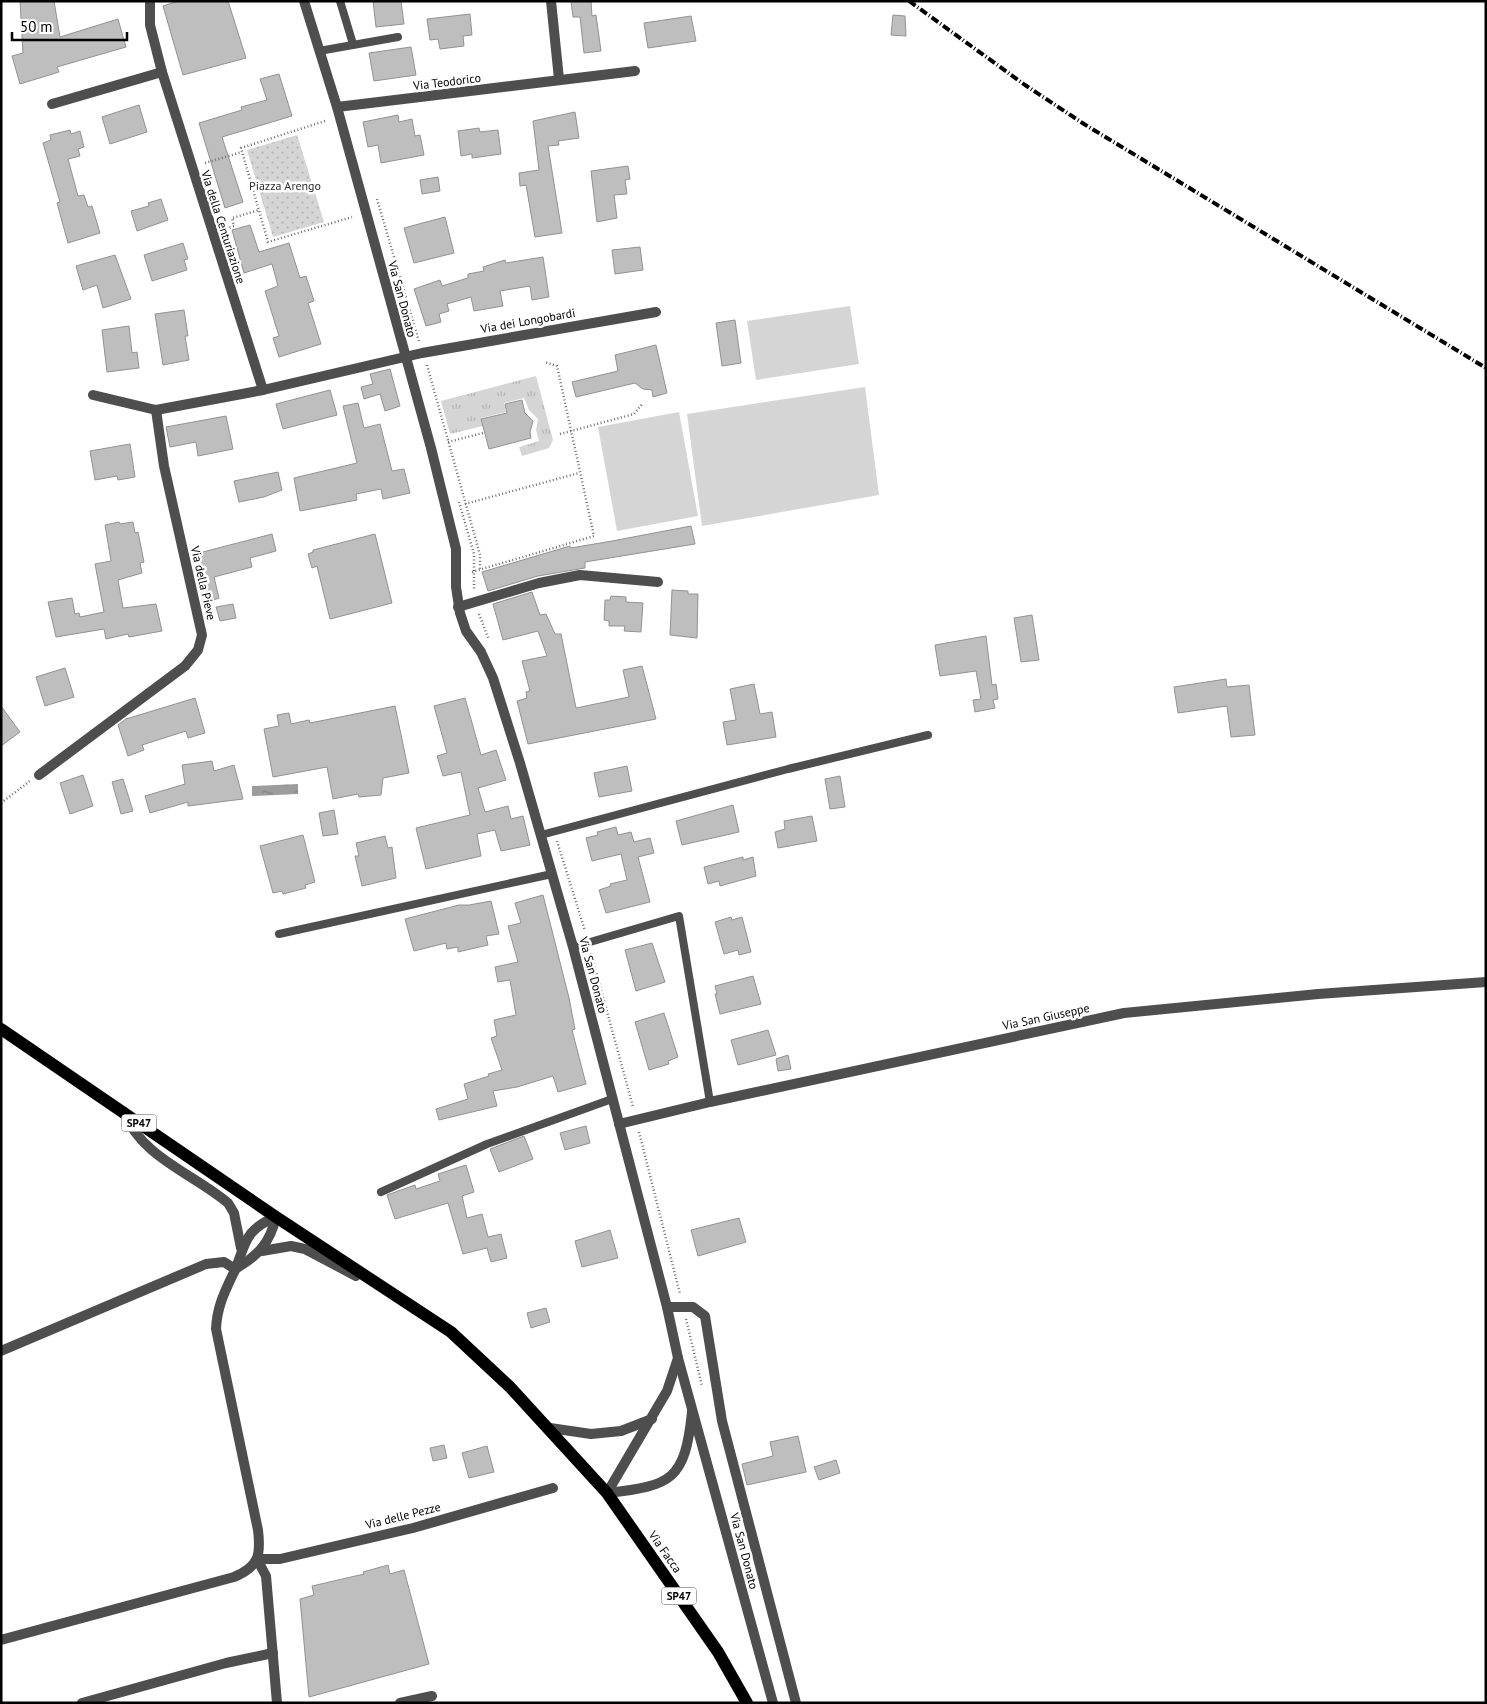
<svg xmlns="http://www.w3.org/2000/svg" width="1487" height="1704" viewBox="0 0 1487 1704" font-family="'PT Sans',sans-serif">
<style>
.grass{fill:url(#grass-tufts)}
.park{fill:url(#park-dots)}
.garden{fill:#d5d5d5}
.water{fill:url(#water-ripples)}
.building{fill:#bebebe;stroke:#929292}
.lines{fill:none;stroke-linecap:round;stroke-linejoin:round}
.path{stroke:#707070;stroke-width:2.5;stroke-dasharray:1 2.5;stroke-linecap:butt}
.service{stroke:#4e4e4e;stroke-width:8}
.minor{stroke:#4e4e4e;stroke-width:10}
.tertiary{stroke:#4e4e4e;stroke-width:10}
.primary{stroke:#000;stroke-width:12}
.rail{stroke:#000;stroke-width:4;stroke-dasharray:8 2.5 1 2.5;stroke-linecap:butt}
.labels{text-anchor:middle;stroke-width:5;stroke-linejoin:round;paint-order:stroke}
.shield{fill:#fff;stroke:#4c4c4c;stroke-width:1}
.shield-label{font-size:11px;font-weight:bold;fill:#000}
.street-label{font-size:12px;fill:#000;stroke:#fff}
.park-label{font-size:12px;fill:#2c2c2c;stroke:#fff}
</style>
<defs>
<pattern id="grass-tufts" width="24" height="20" patternUnits="userSpaceOnUse" patternTransform="scale(1.25)"><rect width="24" height="20" fill="#d5d5d5"/><path d="M3 7l-1-3M5 7V3M7 7l1-3M15 17l-1-3M17 17v-4M19 17l1-3" fill="none" stroke="#b5b5b5"/></pattern>
<pattern id="park-dots" width="8" height="8" patternUnits="userSpaceOnUse" patternTransform="scale(1.25)"><rect width="8" height="8" fill="#d5d5d5"/><path d="M2 2h.1M6 6h.1" fill="none" stroke="#b5b5b5" stroke-width="1.8" stroke-linecap="round"/></pattern>
<pattern id="water-ripples" width="26" height="14" patternUnits="userSpaceOnUse" patternTransform="scale(1.25)"><rect width="26" height="14" fill="#9c9c9c"/><path d="M2 4q2-2 4 0t4 0M15 11q2-2 4 0t4 0" fill="none" stroke="#7d7d7d"/></pattern>
</defs>
<rect width="100%" height="100%" fill="#fff"/>
<polygon class="grass" points="536,376 553,440 549,448 522,456 519,447 539,441 536,430 538,419 529,410 524,398 504,403 506,412 481,418 483,426 450,434 441,401"/>
<polygon class="park" points="297,135 324,222 273,237 247,150"/>
<g class="garden">
<polygon points="850,306 859,364 756,380 747,321"/>
<polygon points="865,387 879,495 702,526 687,414"/>
<polygon points="679,412 698,516 617,531 598,427"/>
</g>
<polygon class="water" points="298,784 298,794 252,796 252,786"/>
<g class="building">
<polygon points="20,1 54,1 60,37 118,19 126,47 57,67 59,72 20,84 12,56 23,53"/>
<polygon points="178,1 228,1 246,58 183,75 163,6"/>
<polygon points="373,1 401,1 404,24 376,27"/>
<polygon points="571,1 591,1 592,16 596,15 601,51 584,53 580,17 573,17"/>
<polygon points="470,14 472,35 463,36 464,46 440,49 438,39 430,40 427,19"/>
<polygon points="893,15 905,16 906,36 891,35"/>
<polygon points="691,16 696,41 648,48 644,23"/>
<polygon points="411,47 416,75 374,81 369,53"/>
<polygon points="279,74 292,116 222,137 243,202 225,208 199,123 242,110 241,107 267,100 260,79"/>
<polygon points="139,105 147,132 110,144 102,117"/>
<polygon points="575,112 579,138 558,141 559,145 548,146 562,233 535,237 526,185 520,186 519,173 539,170 533,121"/>
<polygon points="398,115 399,122 412,119 415,136 420,135 424,155 381,163 378,145 368,147 363,122"/>
<polygon points="479,128 480,132 498,130 501,154 472,158 472,154 461,156 458,131"/>
<polygon points="70,130 71,134 80,131 84,147 78,149 80,156 68,159 78,196 84,195 88,207 92,206 100,233 68,243 57,203 60,202 43,143 51,140 50,135"/>
<polygon points="628,166 630,179 625,180 627,194 614,195 617,218 597,222 591,171"/>
<polygon points="438,177 440,191 422,194 420,180"/>
<polygon points="161,199 168,220 137,231 131,211 149,206 148,203"/>
<polygon points="445,217 454,253 414,263 404,228"/>
<polygon points="250,225 259,252 289,243 300,278 306,276 314,301 308,303 321,344 279,357 273,338 279,336 265,291 278,286 272,264 244,273 232,230"/>
<polygon points="183,243 188,259 184,260 187,270 152,281 144,255"/>
<polygon points="640,247 643,270 615,274 612,250"/>
<polygon points="115,255 131,299 103,308 97,285 83,290 76,266"/>
<polygon points="543,257 549,297 532,300 530,286 500,291 503,306 474,311 471,297 447,304 449,311 439,314 441,322 426,326 414,289 440,280 442,286 468,278 468,274 484,271 483,267 505,260 506,263"/>
<polygon points="184,310 188,336 185,336 189,360 163,365 155,314"/>
<polygon points="735,320 741,363 722,366 716,323"/>
<polygon points="129,326 132,353 137,352 139,368 107,372 102,330"/>
<polygon points="656,345 667,393 653,397 652,390 643,389 635,383 576,397 572,382 618,371 615,355"/>
<polygon points="390,369 400,406 385,411 380,394 364,399 361,387 373,384 370,374"/>
<polygon points="330,390 337,415 283,429 276,404"/>
<polygon points="522,400 525,413 533,421 530,432 531,438 489,449 481,419 507,413 505,404"/>
<polygon points="358,403 364,428 380,424 392,471 404,469 410,493 383,499 381,489 356,494 357,500 300,511 294,478 357,463 343,406"/>
<polygon points="226,416 233,449 198,456 196,442 170,447 166,427"/>
<polygon points="130,444 135,477 118,480 117,476 95,480 90,451"/>
<polygon points="278,472 282,490 264,497 239,502 234,481"/>
<polygon points="119,522 120,524 133,522 135,533 138,532 144,562 140,563 142,573 118,580 123,608 156,604 162,631 129,637 128,634 106,639 104,629 56,637 48,602 72,598 75,614 79,613 80,617 104,612 95,564 111,561 105,525"/>
<polygon points="691,526 695,544 585,562 585,568 538,576 488,591 482,572 570,546 571,548 612,541"/>
<polygon points="272,534 276,551 250,558 252,567 214,577 219,598 208,602 195,554"/>
<polygon points="375,534 392,603 330,619 317,566 312,568 308,554 313,552 313,550"/>
<polygon points="672,590 688,591 688,594 698,594 697,638 670,635"/>
<polygon points="532,592 540,615 546,614 555,634 561,634 576,708 629,697 623,670 642,666 656,719 528,744 517,701 527,698 526,692 530,691 522,661 547,656 538,631 503,640 493,604"/>
<polygon points="611,596 626,597 626,602 643,603 641,632 624,631 625,626 609,626 609,621 604,620 605,600 610,600"/>
<polygon points="233,604 236,618 220,621 216,607"/>
<polygon points="1032,615 1039,660 1021,662 1014,618"/>
<polygon points="986,636 992,685 996,684 998,699 993,700 995,708 975,712 973,700 981,699 976,671 940,676 935,645"/>
<polygon points="65,668 74,697 45,706 36,677"/>
<polygon points="1226,679 1227,687 1249,685 1255,735 1231,737 1227,706 1178,713 1174,687"/>
<polygon points="754,684 760,714 772,712 776,737 727,745 723,722 736,720 730,689"/>
<polygon points="195,698 205,733 188,738 186,731 142,745 144,750 128,756 118,725 126,719"/>
<polygon points="465,698 481,755 496,750 506,780 478,788 485,812 508,806 511,819 523,816 530,845 501,851 495,830 477,834 481,856 426,869 416,828 470,815 461,772 443,776 437,756 447,753 434,706"/>
<polygon points="1,706 20,732 1,746"/>
<polygon points="395,706 409,773 383,778 381,795 359,797 358,794 333,799 327,767 273,777 264,729 279,726 277,715 289,713 291,724 309,720 310,723"/>
<polygon points="212,761 214,771 234,765 243,799 188,806 188,802 150,813 145,796 185,784 182,765"/>
<polygon points="627,766 632,791 599,797 594,773"/>
<polygon points="83,775 93,806 70,814 60,783"/>
<polygon points="840,776 845,807 830,809 825,779"/>
<polygon points="123,779 133,811 121,814 112,782"/>
<polygon points="733,805 739,832 682,845 676,821"/>
<polygon points="334,810 338,834 323,836 319,813"/>
<polygon points="812,816 817,841 778,848 775,832 785,829 784,821"/>
<polygon points="616,827 618,835 631,832 634,842 650,838 654,853 638,857 650,902 606,913 599,890 611,886 610,884 627,880 621,854 592,861 586,838 598,835 597,832"/>
<polygon points="303,835 315,882 305,885 306,888 283,894 282,891 273,893 260,846"/>
<polygon points="385,836 388,848 392,847 396,878 362,886 355,856 359,856 356,843"/>
<polygon points="743,857 743,860 753,857 756,876 720,886 719,881 708,884 704,867"/>
<polygon points="543,895 569,998 575,1029 572,1030 586,1084 558,1092 553,1076 517,1087 493,1091 497,1106 439,1120 436,1109 468,1099 464,1084 489,1076 488,1074 502,1070 491,1038 497,1036 494,1020 516,1015 510,980 498,982 495,967 518,962 508,926 521,923 515,903"/>
<polygon points="491,901 499,934 486,936 488,945 458,952 458,947 447,949 446,943 414,951 405,919 459,905 469,905"/>
<polygon points="731,917 732,920 742,917 751,952 739,955 738,950 724,954 715,922"/>
<polygon points="652,943 665,982 636,991 625,950"/>
<polygon points="753,976 761,1004 720,1014 715,994 717,994 715,986"/>
<polygon points="664,1013 678,1057 668,1061 669,1064 649,1070 635,1022"/>
<polygon points="768,1030 776,1055 738,1065 731,1040"/>
<polygon points="788,1055 791,1069 778,1071 776,1059"/>
<polygon points="586,1126 590,1143 565,1150 560,1133"/>
<polygon points="524,1136 533,1159 499,1172 490,1149"/>
<polygon points="466,1165 474,1192 462,1196 467,1218 482,1214 488,1237 501,1234 507,1258 491,1262 487,1248 463,1254 448,1203 395,1219 387,1195 415,1185 416,1189 440,1181 438,1174"/>
<polygon points="739,1218 746,1242 698,1256 691,1230"/>
<polygon points="610,1230 618,1258 582,1267 575,1241"/>
<polygon points="546,1308 550,1322 531,1328 527,1313"/>
<polygon points="798,1436 806,1472 747,1485 742,1464 773,1456 770,1442"/>
<polygon points="444,1445 447,1458 433,1461 430,1448"/>
<polygon points="487,1446 494,1472 469,1478 462,1453"/>
<polygon points="836,1460 840,1473 819,1480 814,1467"/>
<polygon points="388,1565 390,1574 404,1570 429,1664 309,1697 300,1599 314,1595 312,1586 364,1574 363,1572"/>
</g>
<g class="lines">
<g class="path">
<polyline points="325,121 241,148 268,242 352,217"/>
<polyline points="205,163 242,152"/>
<polyline points="377,199 419,342"/>
<polyline points="223,230 234,226 232,218 259,210"/>
<polyline points="427,365 480,555 480,569"/>
<polyline points="560,434 634,414 643,403"/>
<polyline points="448,442 483,433"/>
<polyline points="459,502 474,554 474,590"/>
<polyline points="465,504 579,473"/>
<polyline points="472,572 594,536 557,366 545,362"/>
<polyline points="479,614 489,640"/>
<polyline points="1,803 30,781"/>
<polyline points="557,841 585,931"/>
<polyline points="591,953 633,1107"/>
<polyline points="639,1132 680,1294"/>
<polyline points="686,1319 702,1386"/>
</g>
<g class="service">
<polyline points="340,1 353,44"/>
<polyline points="319,51 398,37"/>
<polyline points="541,835 788,769 928,735"/>
<polyline points="279,934 552,874"/>
<polyline points="573,947 679,916 710,1102"/>
<polyline points="381,1192 487,1144 612,1099"/>
</g>
<g class="minor">
<polyline points="150,1 150,25 162,72 263,390"/>
<polyline points="551,1 559,79"/>
<polyline points="52,104 162,72"/>
<polyline points="337,107 635,71"/>
<polyline points="93,395 156,410 263,390 422,353 656,312"/>
<polyline points="458,607 539,583 580,575 658,582"/>
<polyline points="39,775 185,666 198,650 202,635 164,466 156,410"/>
<path d="M124,1112C141,1157 194,1174 228,1203L234,1213L241,1248"/>
<polyline points="619,1124 710,1102 1124,1013 1318,994 1486,982"/>
<polyline points="262,1251 291,1246 305,1249 356,1276"/>
<path d="M235,1269C258,1256 270,1243 276,1217"/>
<polyline points="667,1307 693,1307 705,1316 722,1421 796,1703"/>
<polyline points="1,1351 206,1264 224,1262 235,1269"/>
<polyline points="257,1559 280,1559 413,1528 553,1488"/>
<polyline points="257,1559 266,1576 277,1703"/>
<path d="M1,1640L234,1577C259,1567 261,1555 258,1530L216,1329C217,1306 225,1291 235,1270C246,1243 245,1229 276,1217"/>
<polyline points="82,1703 226,1663 273,1653"/>
<polyline points="400,1703 432,1696"/>
</g>
<g class="tertiary">
<polyline points="304,1 337,107 431,448 456,549 456,587 460,613 466,631 481,652 493,678 520,763 573,947 667,1307 678,1358 773,1703"/>
<polyline points="550,1428 591,1434 621,1431 652,1419"/>
<polyline points="607,1493 667,1391 678,1358"/>
<path d="M607,1493C672,1486 685,1480 692,1412"/>
</g>
<polyline class="primary" points="1,1029 276,1217 451,1332 510,1387 607,1493 718,1652 747,1703"/>
<polyline class="rail" points="909,1 1025,85 1084,124 1486,368"/>
</g>
<g class="labels">
<g class="shield">
<rect x="121.5" y="1114.5" width="35" height="17" rx="4"/>
<rect x="661.5" y="1587.5" width="35" height="17" rx="4"/>
</g>
<g class="shield-label">
<text x="139" y="1127">SP47</text>
<text x="679" y="1600">SP47</text>
</g>
<g class="street-label">
<text transform="translate(447 82) rotate(-7)" y="4">Via Teodorico</text>
<text transform="translate(223 227) rotate(72)" y="4">Via della Centuriazione</text>
<text transform="translate(402 299) rotate(75)" y="4">Via San Donato</text>
<text transform="translate(528 321) rotate(-10)" y="4">Via dei Longobardi</text>
<text transform="translate(203 583) rotate(77)" y="4">Via della Pieve</text>
<text transform="translate(593 975) rotate(75)" y="4">Via San Donato</text>
<text transform="translate(1046 1017) rotate(-12)" y="4">Via San Giuseppe</text>
<text transform="translate(403 1516) rotate(-14)" y="4">Via delle Pezze</text>
<text transform="translate(744 1551) rotate(75)" y="4">Via San Donato</text>
<text transform="translate(665 1552) rotate(55)" y="4">Via Facca</text>
</g>
<g class="park-label">
<text x="285" y="190">Piazza Arengo</text>
</g>
</g>
<rect width="1487" height="1704" fill="none" stroke="#000000" stroke-width="5"/>
<path d="M12 32v8h115v-8" fill="none" stroke="#000000" stroke-width="2.5"/>
<text x="20" y="32" font-size="15" fill="#000000" stroke="#ffffff" stroke-width="4" paint-order="stroke">50 m</text>
</svg>
